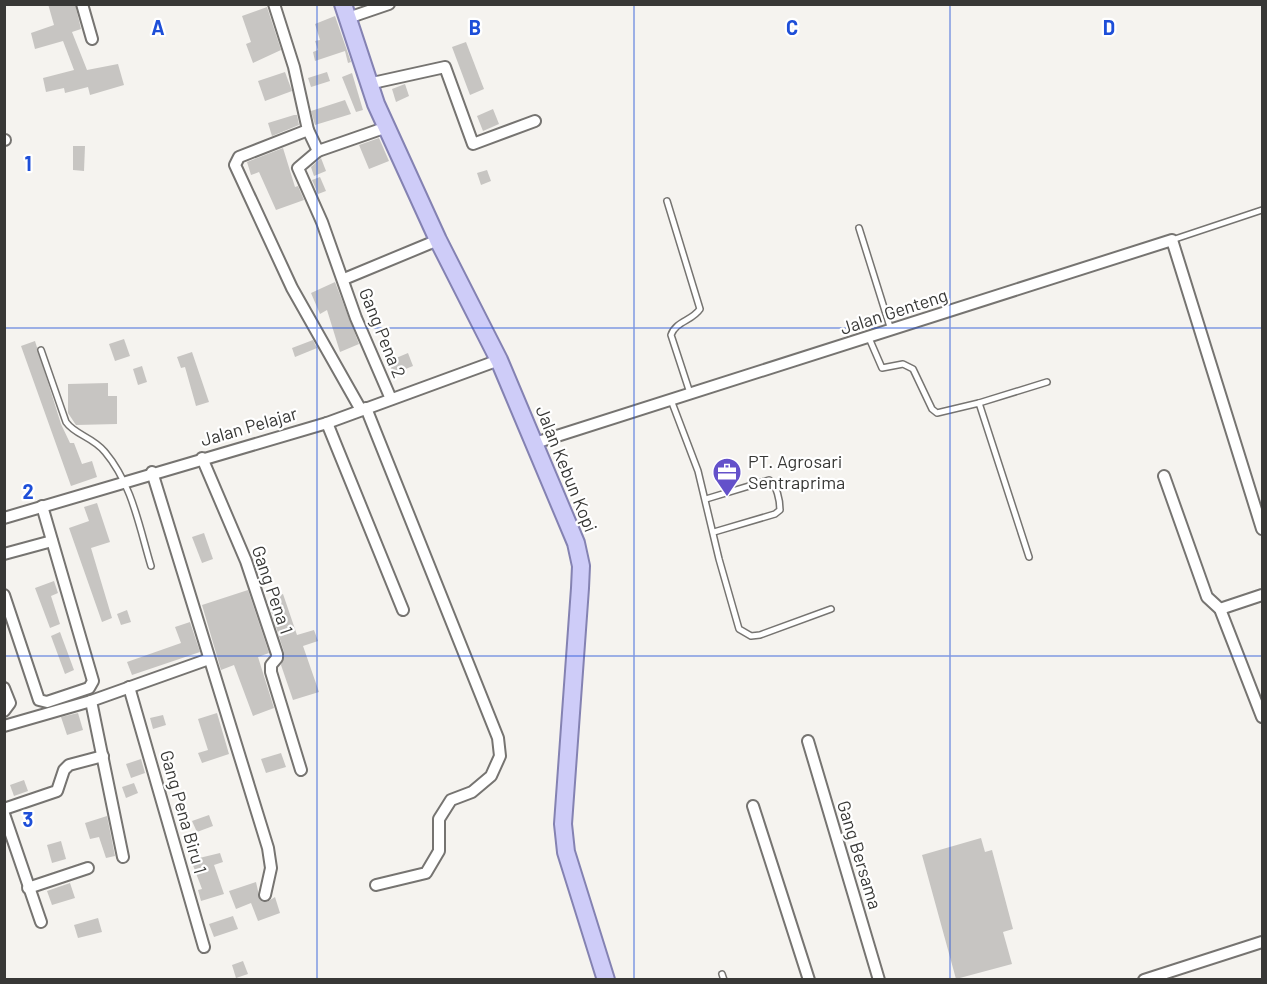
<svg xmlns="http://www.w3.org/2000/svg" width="1267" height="984" viewBox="0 0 1267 984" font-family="Barlow,sans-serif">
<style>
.building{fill:#c7c5c2}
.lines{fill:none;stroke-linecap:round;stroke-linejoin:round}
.service-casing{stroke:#767471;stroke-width:8}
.minor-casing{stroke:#767471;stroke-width:14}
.primary-casing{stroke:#8482b2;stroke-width:20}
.service{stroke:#fff;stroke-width:5}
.minor{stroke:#fff;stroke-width:10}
.primary{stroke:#ceccf8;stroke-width:16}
.grid{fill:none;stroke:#1d4ed8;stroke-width:1.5;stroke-opacity:0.55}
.labels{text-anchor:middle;stroke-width:4.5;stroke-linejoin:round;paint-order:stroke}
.street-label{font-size:18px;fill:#383836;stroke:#fff}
.poi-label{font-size:18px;fill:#383836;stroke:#fff;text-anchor:start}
.grid-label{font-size:20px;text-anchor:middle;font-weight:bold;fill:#1d4ed8;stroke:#fff;stroke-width:4.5;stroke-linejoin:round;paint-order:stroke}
</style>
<rect width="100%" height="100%" fill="#f5f3ef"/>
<g class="building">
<polygon points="48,4 75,4 81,29 72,32 87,70 118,64 124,85 90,95 88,87 65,93 64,88 46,92 43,78 74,70 63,41 35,49 31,33 54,25"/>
<polygon points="267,7 281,50 253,63 246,44 251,42 242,16"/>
<polygon points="335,16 351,62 348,63 345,51 315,61 313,52 318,50 315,41 320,40 315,24"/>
<polygon points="466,42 484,89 470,95 452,47"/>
<polygon points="285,72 292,91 265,101 258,81"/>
<polygon points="327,72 330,81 311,87 308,78"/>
<polygon points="352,73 363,110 356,112 342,77"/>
<polygon points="405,84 409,96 396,102 392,89"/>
<polygon points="345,100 351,114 315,125 311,111"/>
<polygon points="493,109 499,124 483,131 477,116"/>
<polygon points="294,115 297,115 299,125 272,136 268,123"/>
<polygon points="379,138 389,161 369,169 359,145"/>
<polygon points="73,146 85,146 84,171 73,170"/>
<polygon points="283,148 295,187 298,186 304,200 276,210 259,172 251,175 247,162"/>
<polygon points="321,158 326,171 314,176 311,167"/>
<polygon points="487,170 491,181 481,185 477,173"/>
<polygon points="320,177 326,191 318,194 312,180"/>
<polygon points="335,282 359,344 340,352 327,310 320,314 311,293"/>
<polygon points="124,339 130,356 115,361 109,344"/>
<polygon points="313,340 317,348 295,357 292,348"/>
<polygon points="35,341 61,424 70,443 74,443 82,464 92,461 97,477 71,486 21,346"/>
<polygon points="192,352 209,402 196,406 185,367 181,368 177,357"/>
<polygon points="408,353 413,366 393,374 389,361"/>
<polygon points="142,366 147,382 138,385 133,369"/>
<polygon points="108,383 108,396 117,396 117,424 76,425 68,413 68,384"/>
<polygon points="97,503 110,542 91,548 112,618 102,622 69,528 89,521 84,507"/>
<polygon points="204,533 213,559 202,563 192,537"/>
<polygon points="54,581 58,593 51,596 60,624 50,628 35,588"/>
<polygon points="248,590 269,653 258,657 274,708 253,716 234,665 221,670 202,605"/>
<polygon points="283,594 297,635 314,630 318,641 303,646 319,692 293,700 281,665 284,652 270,608 275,607 272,598"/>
<polygon points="127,610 131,622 121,625 117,614"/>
<polygon points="190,622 200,652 132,675 127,662 181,643 175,627"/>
<polygon points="60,632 74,670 65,674 51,636"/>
<polygon points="78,713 83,730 67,735 61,717"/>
<polygon points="217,713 229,754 202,763 198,753 208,750 198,719"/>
<polygon points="163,715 166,725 153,729 150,718"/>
<polygon points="281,753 286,767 266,773 261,759"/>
<polygon points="141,759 145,773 131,778 126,764"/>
<polygon points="24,780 28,791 14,796 10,785"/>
<polygon points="134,783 138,793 126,798 122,787"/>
<polygon points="209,815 213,826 197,832 192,821"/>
<polygon points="107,816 115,856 106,858 99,837 90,839 85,823"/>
<polygon points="981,838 985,852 992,850 1013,929 1003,932 1012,964 956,979 922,855"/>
<polygon points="61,841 66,859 52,863 47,845"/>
<polygon points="220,853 223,862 214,865 224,894 201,901 198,890 202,889 191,860"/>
<polygon points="256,882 260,900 267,902 275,897 280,913 258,921 251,903 236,909 229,891"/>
<polygon points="70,883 75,898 52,905 47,891"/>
<polygon points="233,916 238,929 214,937 209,924"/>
<polygon points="98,918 102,932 78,938 74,925"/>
<polygon points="243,961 248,974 236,978 232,965"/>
</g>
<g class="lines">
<g class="service-casing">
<g id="service">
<path d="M667,201L700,309C692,321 676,321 671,335L690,393"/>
<polyline points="859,228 891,330"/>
<polyline points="1172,240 1262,210"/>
<polyline points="869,338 882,368 903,364 913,369 932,409 937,413 979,403 1029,557"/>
<path d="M41,350L66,422C75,435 93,437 105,452C132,484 139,526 151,566"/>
<polyline points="671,400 698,471 719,559 739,629 751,636 760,635 831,609"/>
<polyline points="979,403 1047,382"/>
<path d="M706,499L769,480C777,485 780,501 780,510L775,514L714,532"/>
<polyline points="722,974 724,980"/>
</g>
</g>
<g class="minor-casing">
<g id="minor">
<polyline points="82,4 92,39"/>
<polyline points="274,4 294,67 308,130 318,151 387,127"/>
<polyline points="348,18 389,4"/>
<polyline points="368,84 445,67 473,144 535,121"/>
<polyline points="308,130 239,157 235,165 292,288 361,410"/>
<polyline points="4,140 5,140"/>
<polyline points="318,151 298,168 322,222 356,318 391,399"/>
<polyline points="344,279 438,240"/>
<polyline points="366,408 498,738 500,756 491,776 472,792 451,800 439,819 439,851 426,873 376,885"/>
<polyline points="327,423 403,610"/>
<polyline points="535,443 1172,240 1262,529"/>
<polyline points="202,458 246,561 277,654 277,658 271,665 271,672 301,770"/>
<polyline points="152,472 268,848 271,868 265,895"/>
<polyline points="1164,476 1207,597 1220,609 1262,717"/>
<polyline points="4,518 327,423 499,360"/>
<polyline points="4,554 52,541"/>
<polyline points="4,595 39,700 47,702 89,688 93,681 42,506"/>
<polyline points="1220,609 1262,595"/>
<polyline points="129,687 204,947"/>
<polyline points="4,688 10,703 4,711"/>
<polyline points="91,701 123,857"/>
<polyline points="4,726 91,701 209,659"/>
<polyline points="808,741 879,980"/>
<polyline points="753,806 809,980"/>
<polyline points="4,809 57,791 64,770 69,765 103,756"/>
<polyline points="4,814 41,922"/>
<polyline points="28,888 88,868"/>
<polyline points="1144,980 1262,942"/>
</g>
</g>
<g class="primary-casing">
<polyline id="primary" points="343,4 376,104 438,240 499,360 576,543 581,566 580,588 563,824 566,852 606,980"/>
</g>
<use href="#service" class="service"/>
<use href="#minor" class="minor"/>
<use href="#primary" class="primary"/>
</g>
<path class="grid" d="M317,4V980M634,4V980M950,4V980M4,328H1262M4,656H1262"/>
<defs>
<g id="office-pin" transform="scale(1.5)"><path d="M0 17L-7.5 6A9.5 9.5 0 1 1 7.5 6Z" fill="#6451ca" stroke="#fff"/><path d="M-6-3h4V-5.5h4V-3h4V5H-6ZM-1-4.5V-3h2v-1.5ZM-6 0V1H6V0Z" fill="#fff"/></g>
</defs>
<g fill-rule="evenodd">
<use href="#office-pin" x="727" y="472"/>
</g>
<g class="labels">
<g class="street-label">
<text transform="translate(894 312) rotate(-18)" y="6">Jalan Genteng</text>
<text transform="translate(382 333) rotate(68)" y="6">Gang Pena 2</text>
<text transform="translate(249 427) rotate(-16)" y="6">Jalan Pelajar</text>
<text transform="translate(566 469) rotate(68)" y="6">Jalan Kebun Kopi</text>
<text transform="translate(272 590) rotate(71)" y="6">Gang Pena 1</text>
<text transform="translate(183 812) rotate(74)" y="6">Gang Pena Biru 1</text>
<text transform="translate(859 855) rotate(73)" y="6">Gang Bersama</text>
</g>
<g class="poi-label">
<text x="748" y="468">PT. Agrosari<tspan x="748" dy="21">Sentraprima</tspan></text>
</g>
</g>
<g class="grid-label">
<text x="158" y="35">A</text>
<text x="475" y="35">B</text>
<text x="792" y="35">C</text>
<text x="1109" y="35">D</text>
<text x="28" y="171">1</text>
<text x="28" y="499">2</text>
<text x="28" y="827">3</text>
</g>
<rect width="1267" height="984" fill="none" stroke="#383836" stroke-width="12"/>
</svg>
